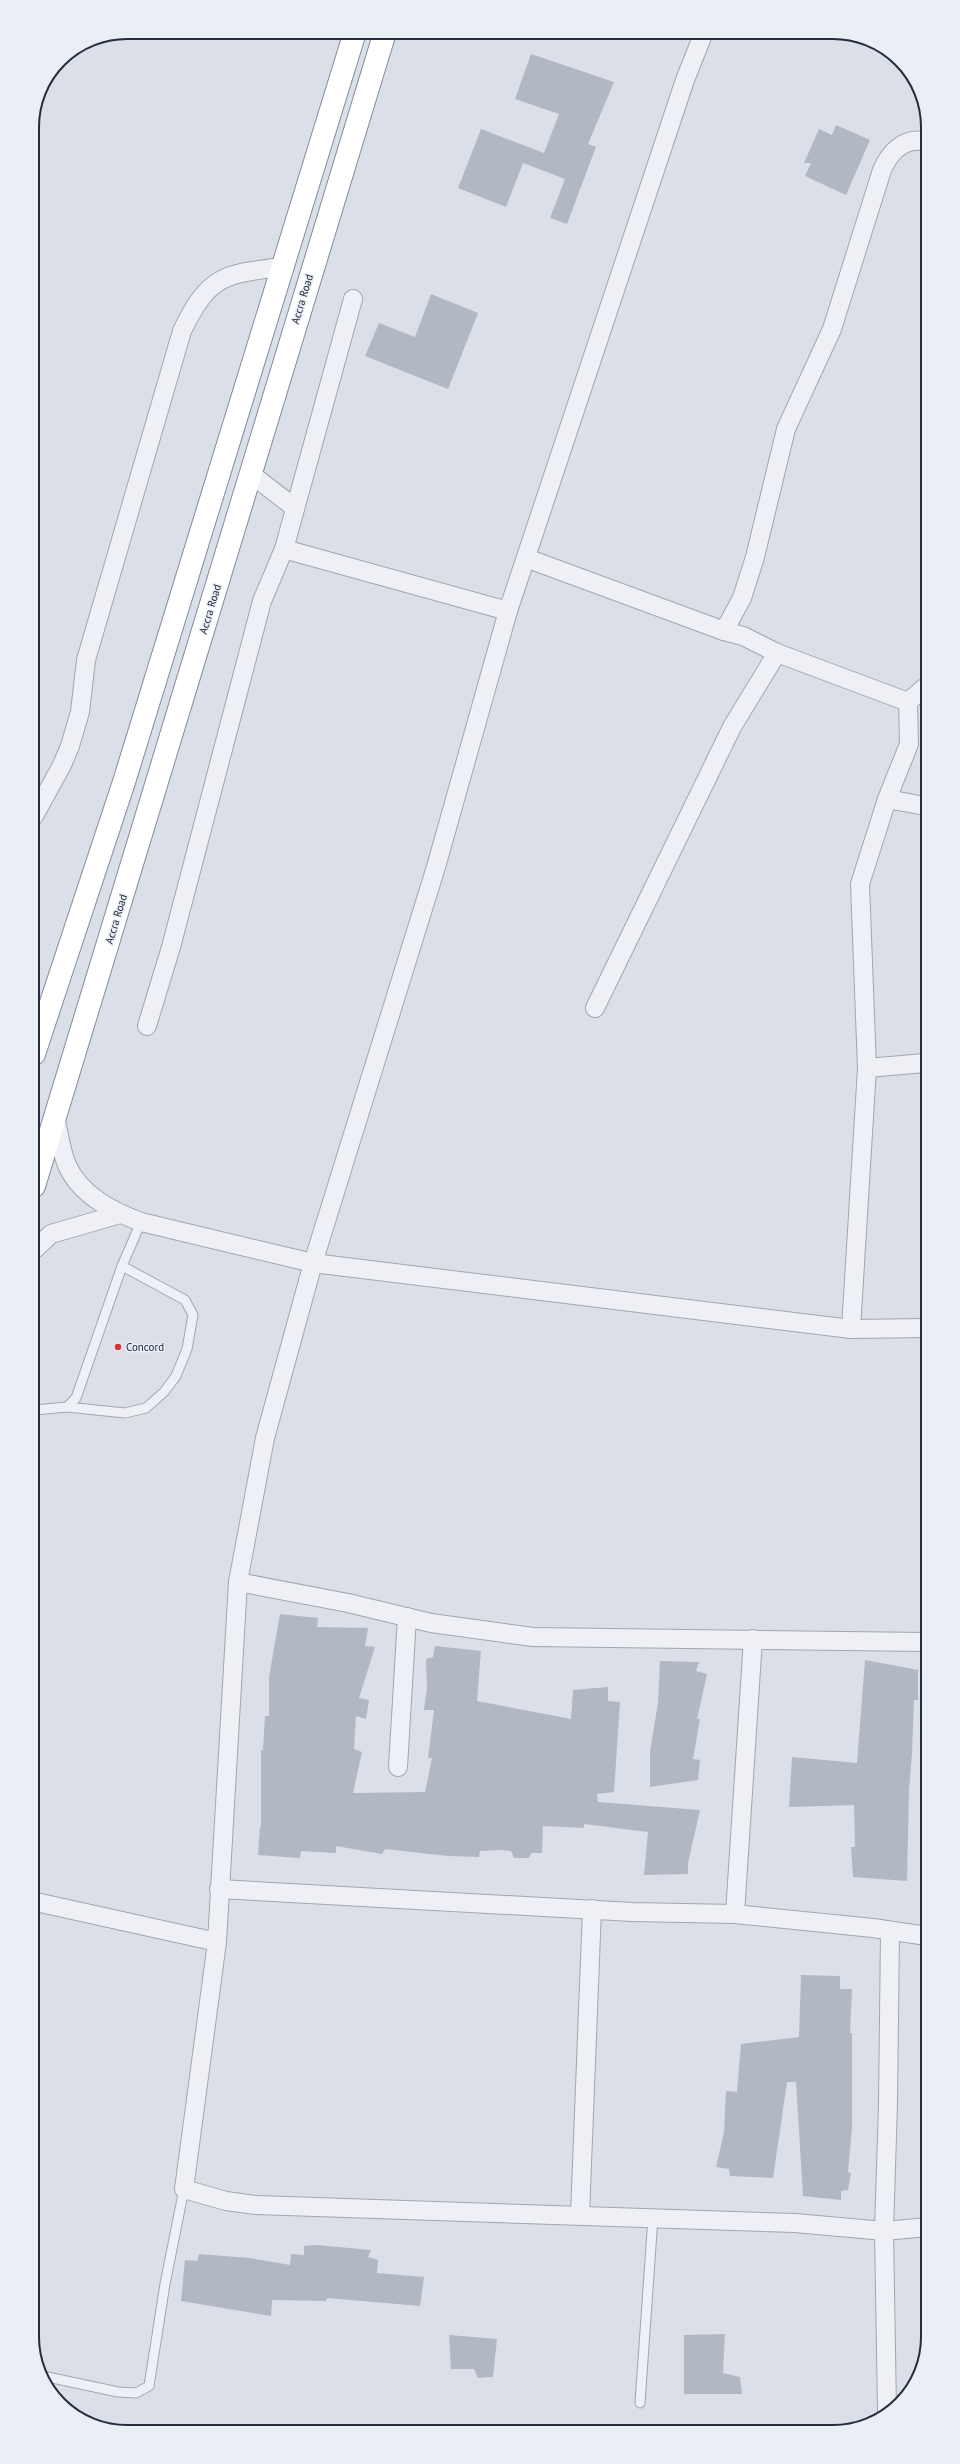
<svg xmlns="http://www.w3.org/2000/svg" width="960" height="2464" viewBox="0 0 960 2464" font-family="'PT Sans',sans-serif">
<style>
.building{fill:#b1b8c4}
.lines{fill:none;stroke-linecap:round;stroke-linejoin:round}
.service-casing{stroke:#a0a6b1;stroke-width:11}
.minor-casing{stroke:#a0a6b1;stroke-width:20}
.trunk-casing{stroke:#818c9f;stroke-width:24}
.service{stroke:#eef0f5;stroke-width:9}
.minor{stroke:#eef0f5;stroke-width:18}
.trunk{stroke:#fff;stroke-width:22}
.poi-dot{fill:#d93245;stroke:#eaeef5;stroke-width:1.5}
.labels{text-anchor:middle;stroke-width:3;stroke-linejoin:round;paint-order:stroke}
.street-label{font-size:11px;fill:#242c3e;stroke:#eaeef5}
.poi-label{font-size:11px;fill:#242c3e;stroke:#eaeef5;text-anchor:start}
.rim{fill:none;stroke:#242c3e;stroke-width:2}
</style>
<rect width="100%" height="100%" fill="#dbdfe7"/>
<g class="building">
<polygon points="531,54 614,82 588,144 596,147 567,224 550,218 565,179 523,163 506,207 458,188 481,129 544,153 559,114 515,99"/>
<polygon points="836,125 870,140 846,195 805,176 811,163 804,163 819,129 832,135"/>
<polygon points="431,294 478,313 448,389 365,356 379,323 415,337"/>
<polygon points="280,1614 318,1618 317,1627 368,1628 365,1646 375,1647 359,1698 369,1700 366,1719 356,1716 354,1749 362,1752 353,1793 425,1792 432,1758 428,1758 434,1710 424,1710 427,1688 426,1659 433,1657 435,1646 481,1651 477,1701 571,1719 573,1690 608,1687 608,1701 620,1702 614,1792 597,1794 598,1802 700,1810 688,1863 688,1874 644,1875 648,1832 584,1824 584,1828 543,1826 542,1853 531,1853 529,1858 514,1858 511,1851 500,1850 480,1851 479,1857 448,1856 385,1849 382,1854 336,1846 336,1853 301,1851 300,1858 258,1855 260,1827 261,1827 261,1750 263,1750 265,1716 269,1716 269,1677"/>
<polygon points="865,1660 918,1670 918,1700 914,1700 912,1754 909,1790 907,1881 853,1877 851,1847 855,1847 854,1805 789,1807 792,1757 857,1763"/>
<polygon points="660,1661 699,1662 696,1671 707,1674 697,1719 700,1719 693,1759 700,1760 698,1780 650,1787 650,1751 658,1703"/>
<polygon points="801,1975 840,1976 840,1989 852,1989 850,2033 852,2033 852,2128 848,2172 851,2173 848,2190 841,2191 841,2200 803,2196 796,2082 787,2082 773,2178 730,2176 729,2169 716,2167 724,2132 726,2091 737,2092 741,2044 799,2037"/>
<polygon points="316,2245 371,2250 368,2257 378,2260 377,2273 424,2277 420,2306 327,2298 326,2301 272,2300 271,2316 181,2301 185,2260 197,2261 199,2254 250,2258 290,2265 291,2254 304,2255 304,2246"/>
<polygon points="725,2334 723,2373 740,2377 742,2394 684,2394 684,2335"/>
<polygon points="449,2335 497,2339 493,2377 478,2378 474,2369 451,2369"/>
</g>
<g class="lines">
<g class="service-casing">
<g id="service">
<polyline points="67,1407 125,1413 146,1408 164,1392 176,1376 187,1349 193,1315 185,1300 122,1266"/>
<polyline points="35,1410 67,1407 76,1398 122,1266 141,1222"/>
<polyline points="43,2376 118,2392 136,2393 149,2386 165,2284 184,2189"/>
<polyline points="640,2403 653,2217"/>
</g>
</g>
<g class="minor-casing">
<g id="minor">
<polyline points="704,32 685,80 508,611 436,867 313,1263 265,1438 238,1582 217,1942 184,2189 226,2201 256,2205 795,2223 884,2231 928,2227"/>
<polyline points="251,474 295,508"/>
<polyline points="284,549 508,611"/>
<polyline points="526,558 724,631 743,636 777,653 908,702"/>
<path d="M724,631L742,598L755,557L786,429L832,329L882,170C889,154 902,138 923,141"/>
<polyline points="887,799 925,806"/>
<path d="M34,816L62,765L70,746L80,712L86,660L182,331C209,275 224,274 281,267"/>
<polyline points="595,1008 732,727 777,653"/>
<polyline points="147,1026 171,947 262,601 284,549 353,299"/>
<polyline points="867,1068 925,1063"/>
<path d="M55,1117C59,1133 61,1151 67,1165C80,1195 112,1211 141,1222L313,1263L851,1329L926,1328"/>
<polyline points="35,1249 51,1234 120,1214"/>
<polyline points="851,1329 867,1068 860,884 887,799 909,744 908,702 924,688"/>
<polyline points="238,1582 348,1603 431,1623 533,1637 926,1642"/>
<polyline points="398,1767 407,1617"/>
<polyline points="219,1889 632,1912 735,1914 873,1928 927,1936"/>
<polyline points="36,1902 217,1942"/>
<polyline points="735,1914 753,1639"/>
<polyline points="580,2215 592,1909"/>
<polyline points="887,2410 884,2231 888,2104 890,1932"/>
</g>
</g>
<g class="trunk-casing">
<g id="trunk">
<polyline points="34,1054 124,782 355,32"/>
<polyline points="34,1186 385,32"/>
</g>
</g>
<use href="#service" class="service"/>
<use href="#minor" class="minor"/>
<use href="#trunk" class="trunk"/>
</g>
<circle class="poi-dot" cx="118" cy="1347" r="4"/>
<g class="labels">
<g class="street-label">
<text transform="translate(302 299) rotate(-73)" y="4">Accra Road</text>
<text transform="translate(210 609) rotate(-73)" y="4">Accra Road</text>
<text transform="translate(116 919) rotate(-73)" y="4">Accra Road</text>
</g>
<g class="poi-label">
<text x="126" y="1351">Concord</text>
</g>
</g>
<path d="M0 0H960V2464H0ZM127 39H833A88 88 0 0 1 921 127V2337A88 88 0 0 1 833 2425H127A88 88 0 0 1 39 2337V127A88 88 0 0 1 127 39Z" fill="#eaeef5" fill-rule="evenodd"/>
<path class="rim" d="M127 39H833A88 88 0 0 1 921 127V2337A88 88 0 0 1 833 2425H127A88 88 0 0 1 39 2337V127A88 88 0 0 1 127 39Z"/>
</svg>
